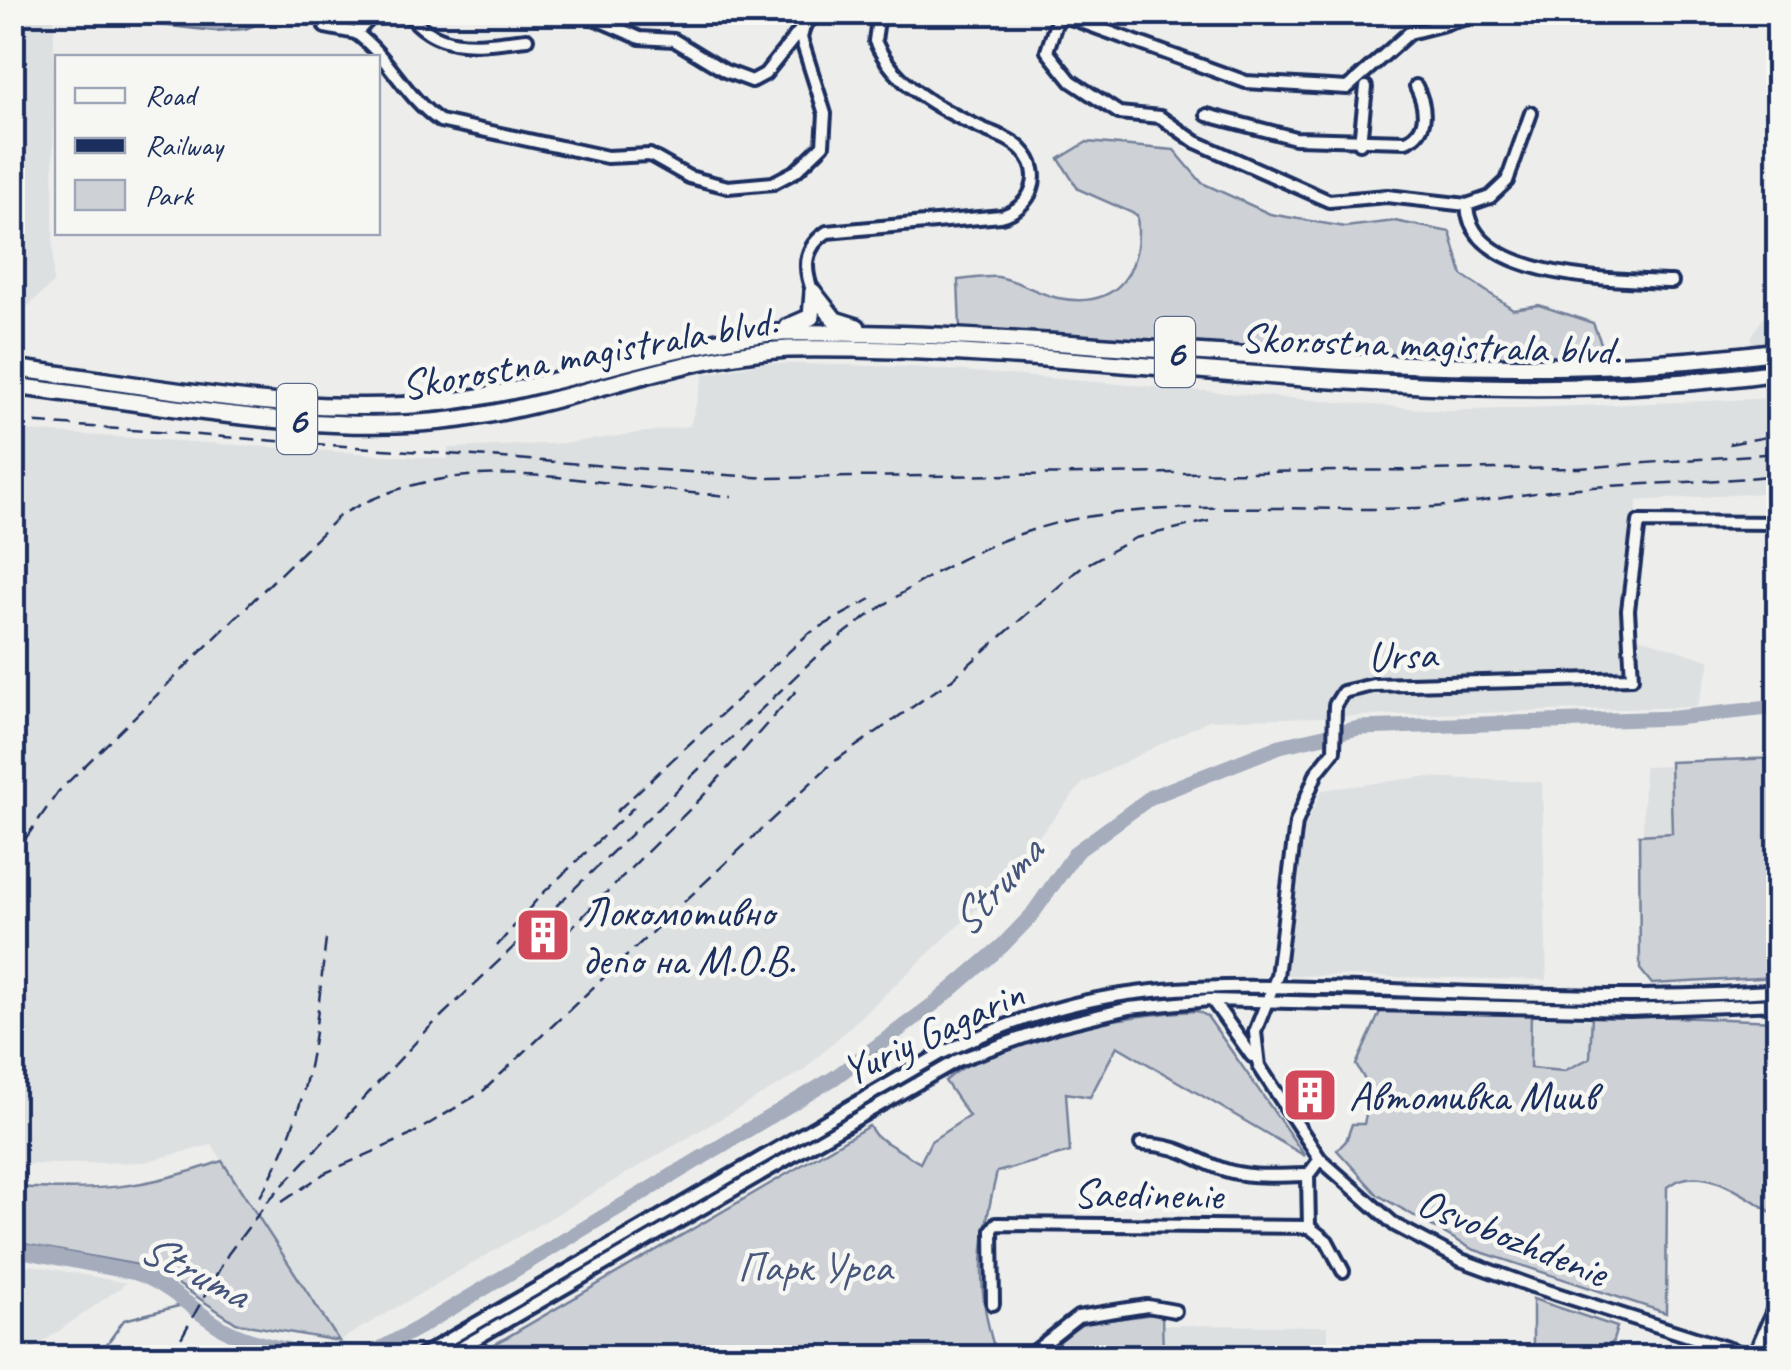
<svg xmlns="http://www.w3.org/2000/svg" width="1791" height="1370" viewBox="0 0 1791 1370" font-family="Caveat,sans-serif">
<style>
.built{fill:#dde0e1}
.green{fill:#ced2d7;stroke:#74809a;stroke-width:2.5}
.water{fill:#a5acbc;stroke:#6e7a96;stroke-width:2.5}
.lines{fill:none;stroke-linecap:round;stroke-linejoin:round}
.stream{stroke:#6e7a96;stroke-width:2.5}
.river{stroke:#a5acbc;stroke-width:15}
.minor-casing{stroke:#1b2f5e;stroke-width:18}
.highway-casing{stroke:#1b2f5e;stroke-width:22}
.minor{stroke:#f6f6f2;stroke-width:10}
.highway{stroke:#f6f6f2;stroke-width:15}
.rail{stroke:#1b2f5e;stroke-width:2.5;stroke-dasharray:15 8;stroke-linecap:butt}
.labels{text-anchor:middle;stroke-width:9;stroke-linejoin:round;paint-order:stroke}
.shield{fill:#f6f6f2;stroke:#5d6b8a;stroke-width:2.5}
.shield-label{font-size:40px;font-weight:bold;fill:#1b2f5e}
.street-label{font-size:42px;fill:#1b2f5e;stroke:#f6f6f2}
.poi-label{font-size:42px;fill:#1b2f5e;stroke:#f6f6f2;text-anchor:start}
.park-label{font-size:42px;fill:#48587c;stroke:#f6f6f2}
.water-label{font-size:45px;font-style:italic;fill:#44547a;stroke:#f6f6f2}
</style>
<rect width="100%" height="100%" fill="#edeeec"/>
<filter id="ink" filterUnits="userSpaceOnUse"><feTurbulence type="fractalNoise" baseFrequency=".01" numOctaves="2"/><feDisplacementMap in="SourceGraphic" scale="20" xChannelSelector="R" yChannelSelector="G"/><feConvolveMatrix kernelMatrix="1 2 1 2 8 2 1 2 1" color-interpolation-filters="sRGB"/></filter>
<g filter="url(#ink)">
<g class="built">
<polygon points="12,13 54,13 53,283 13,320"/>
<polygon points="1778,311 1778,344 1752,348 1751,337 1763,318"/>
<polygon points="764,363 914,367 1448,411 1778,398 1778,492 1637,501 1638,637 1711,661 1697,707 1209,720 1083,783 986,900 803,1071 339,1341 212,1145 144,1162 13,1165 12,430 448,459 448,448 566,443 690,426 704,374"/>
<polygon points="1670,766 1672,834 1643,834 1644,767"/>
<polygon points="1422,777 1542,782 1547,980 1284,975 1305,827 1322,790"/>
<polygon points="1530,1017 1591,1019 1589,1063 1564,1076 1529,1073"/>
<polygon points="32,1265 127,1283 22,1357 13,1357 13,1268"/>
<polygon points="1164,1325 1328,1326 1328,1357 1164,1357"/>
</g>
<g class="green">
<path d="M1087,142L1174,150L1202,183L1270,214L1345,227L1395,221L1450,232L1462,275L1513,309L1539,305L1593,323L1607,358L1356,355L960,329L958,280C971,279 986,276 998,277C1018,280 1037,294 1058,298C1120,310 1143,269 1137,215L1078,189L1059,159Z"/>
<polygon points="1778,758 1778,977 1652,984 1640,969 1639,835 1672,833 1670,762"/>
<path d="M1197,1011L1207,1016L1305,1156L1117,1046L1090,1097L1066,1093L1070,1152L997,1172C980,1243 974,1286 997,1357H473L869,1126L876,1136L920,1163L931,1141L969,1116L945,1081C993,1037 1132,1013 1197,1011Z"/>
<path d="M1380,1012H1531L1530,1068L1564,1071L1590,1058L1592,1014L1778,1021V1208L1771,1212C1743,1194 1700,1161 1667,1187L1666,1313L1472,1249L1378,1195L1337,1150L1346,1141L1352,1124H1364L1371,1090L1356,1065Z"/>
<path d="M222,1161L339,1341L236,1323L154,1268L13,1242V1187C96,1192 143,1189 222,1161Z"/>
<polygon points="1533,1299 1617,1327 1608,1357 1533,1357"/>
<polygon points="1162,1313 1163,1357 1034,1358 1084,1323"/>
</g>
<polygon class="water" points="150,13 150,12 296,13 281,26 263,22 245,29 215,31 161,25"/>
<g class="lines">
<polyline class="stream" points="97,1358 124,1320 190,1303"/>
<g class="river">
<path d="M12,1249L136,1273C170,1285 192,1310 222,1328C256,1347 306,1354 344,1358"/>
<polyline points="349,1358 378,1350 420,1327 834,1078 939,1000 1002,946 1031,916 1076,852 1151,797 1280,746 1359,728 1675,718 1778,707"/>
</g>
<g class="minor-casing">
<g id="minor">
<path d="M407,12C438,54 481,44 527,39"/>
<polyline points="573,12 596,19 605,12"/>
<polyline points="1054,12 1246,82 1347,88 1409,33 1491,12"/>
<polyline points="1059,14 1047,51 1071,81 1119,113 1160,117 1196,142 1329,201 1387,196 1467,205 1490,197 1507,181 1531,113"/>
<polyline points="596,19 640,38 674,40 725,71 752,81 765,74 802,28"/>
<polyline points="325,27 356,33 376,12"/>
<path d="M356,33C390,58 405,97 440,121L607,157L650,155L689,177L728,187L773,183L796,171L823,145L825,114L801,38L804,26L818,12"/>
<path d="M1207,115L1295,138L1406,141C1430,131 1426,106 1416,86"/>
<polyline points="1360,143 1366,87"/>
<path d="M1467,205C1470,280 1617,280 1672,282"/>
<path d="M813,292C803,268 804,247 827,232L1001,216C1031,208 1046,174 1022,150C1012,139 995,134 981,128C939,109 895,86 875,41L879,12"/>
<polyline points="1212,1000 1252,1056"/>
<path d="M1141,1144C1183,1146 1187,1156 1222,1169C1250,1179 1280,1175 1308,1175"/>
<polyline points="1309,1227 1327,1241 1343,1271"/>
<polyline points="993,1304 992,1230 996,1224 1309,1227 1308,1175 1320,1159"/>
<polyline points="1754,1355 1778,1299"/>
<path d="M417,1358L942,1053C997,1027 1055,1005 1115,996C1195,983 1279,987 1359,989C1499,993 1639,1002 1778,990"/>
<polyline points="443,1358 958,1060 1056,1026 1129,1008 1209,1000 1630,1010 1778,1004"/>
<polyline points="1026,1358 1078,1317 1147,1306 1175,1311"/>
<polyline points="1758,1358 1532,1286 1461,1260 1395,1225 1320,1159 1259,1066 1255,1032 1277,976 1296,823 1317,772 1334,751 1335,705 1343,692 1373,685 1632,678 1628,610 1639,522 1778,523"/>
</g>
</g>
<g class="highway-casing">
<g id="highway">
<polyline points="813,292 835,320 857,327"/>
<polyline points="788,327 811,317 813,292"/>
<path d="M12,368C153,385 302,419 444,402C555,389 660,345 771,333C1108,329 1442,396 1778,351"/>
<path d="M12,386C153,402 321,438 460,419C572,403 676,356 788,349C1118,345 1450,419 1778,372"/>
</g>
</g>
<use href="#minor" class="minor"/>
<use href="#highway" class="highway"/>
<g class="rail">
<polyline points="12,421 767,478 1580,468 1778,453"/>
<polyline points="1729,444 1778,435"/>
<polyline points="616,812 808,634 871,599"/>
<path d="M12,858L58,792L339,516C467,441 594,489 732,496"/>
<polyline points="497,946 540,896 634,807"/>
<polyline points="549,950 703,796 796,691"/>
<path d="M260,1197C312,1104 314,1042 326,939"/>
<polyline points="282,1202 325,1173 409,1136 482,1092 832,763 951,680 1080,568 1135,538 1209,521"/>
<path d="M170,1358L228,1254L269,1200L428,1029L823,650C903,587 996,528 1099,515C1203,501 1311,512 1417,508C1467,506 1517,494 1567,489C1637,483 1707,483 1778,475"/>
</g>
</g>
</g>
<defs>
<g id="building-square" transform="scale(2.875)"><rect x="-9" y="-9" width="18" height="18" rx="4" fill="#d1495b" stroke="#f6f6f2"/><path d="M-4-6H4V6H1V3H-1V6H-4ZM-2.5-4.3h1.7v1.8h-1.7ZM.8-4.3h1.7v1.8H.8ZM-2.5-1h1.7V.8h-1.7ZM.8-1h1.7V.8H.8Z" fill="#fff"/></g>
</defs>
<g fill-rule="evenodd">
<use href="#building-square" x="543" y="935"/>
<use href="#building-square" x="1310" y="1095"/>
</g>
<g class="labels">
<g class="shield">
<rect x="1155" y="317" width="40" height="70" rx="8"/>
<rect x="277" y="384" width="40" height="70" rx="8"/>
</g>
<g class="shield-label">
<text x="1175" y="366">6</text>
<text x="297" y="433">6</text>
</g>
<g class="street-label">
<text transform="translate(1431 343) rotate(2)" y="15">Skorostna magistrala blvd.</text>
<text transform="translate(589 352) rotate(-10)" y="15">Skorostna magistrala blvd.</text>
<text transform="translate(1402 654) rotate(-3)" y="15">Ursa</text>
<text transform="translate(932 1031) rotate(-25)" y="15">Yuriy Gagarin</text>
<text transform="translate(1148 1193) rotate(1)" y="15">Saedinenie</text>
<text transform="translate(1513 1236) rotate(22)" y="15">Osvobozhdenie</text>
</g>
<g class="poi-label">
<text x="582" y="926">Локомотивно<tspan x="582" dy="48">депо на М.О.В.</tspan></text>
<text x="1349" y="1110">Автомивка Миив</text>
</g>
<g class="park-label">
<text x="815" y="1281">Парк Урса</text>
</g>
<g class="water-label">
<text transform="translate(995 886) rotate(-48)" y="16">Struma</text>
<text transform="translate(195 1269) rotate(27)" y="16">Struma</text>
</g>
</g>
<rect width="1791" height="1370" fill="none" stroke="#f6f6f2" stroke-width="50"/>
<rect x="25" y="25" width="1741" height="1320" fill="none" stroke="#1b2f5e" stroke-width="4" filter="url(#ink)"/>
<rect x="55" y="55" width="325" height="180" fill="#f6f6f2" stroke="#9ea6b7" stroke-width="2.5"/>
<rect x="75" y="88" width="50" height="15" fill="#f6f6f2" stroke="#9ea6b7" stroke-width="2.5"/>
<text x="145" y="105" font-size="30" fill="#1b2f5e">Road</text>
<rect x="75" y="138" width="50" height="15" fill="#1b2f5e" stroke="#9ea6b7" stroke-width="2.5"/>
<text x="145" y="155" font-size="30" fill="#1b2f5e">Railway</text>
<rect x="75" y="180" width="50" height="30" fill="#ced2d7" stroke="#9ea6b7" stroke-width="2.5"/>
<text x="145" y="205" font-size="30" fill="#1b2f5e">Park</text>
</svg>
